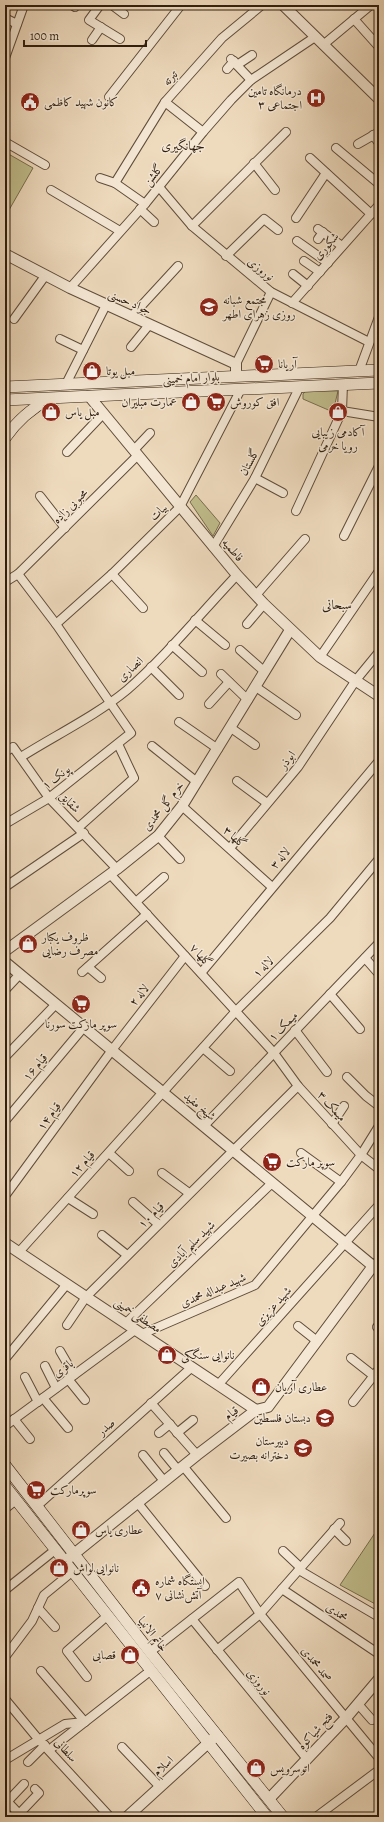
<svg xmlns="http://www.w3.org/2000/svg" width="384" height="1822" viewBox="0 0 384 1822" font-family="Alegreya,Amiri,serif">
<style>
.green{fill:#c0bd8c;stroke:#786e4e}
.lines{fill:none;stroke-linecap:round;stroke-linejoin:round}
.minor-casing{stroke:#5f4d3b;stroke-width:10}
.tertiary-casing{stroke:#5f4d3b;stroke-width:12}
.secondary-casing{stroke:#2f1e10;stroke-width:12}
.minor{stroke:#f4e7d4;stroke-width:8}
.tertiary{stroke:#f4e7d4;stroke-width:10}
.secondary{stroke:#f4e7d4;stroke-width:11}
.labels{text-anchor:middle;stroke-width:3;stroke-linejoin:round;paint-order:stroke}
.street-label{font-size:12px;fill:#2f1e10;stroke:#f4e7d4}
.poi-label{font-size:12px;fill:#2f1e10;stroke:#f4e7d4;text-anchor:start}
.neighbourhood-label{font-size:13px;fill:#2f1e10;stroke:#f4e7d4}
</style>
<rect width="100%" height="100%" fill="#eedabd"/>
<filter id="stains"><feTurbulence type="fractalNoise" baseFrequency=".005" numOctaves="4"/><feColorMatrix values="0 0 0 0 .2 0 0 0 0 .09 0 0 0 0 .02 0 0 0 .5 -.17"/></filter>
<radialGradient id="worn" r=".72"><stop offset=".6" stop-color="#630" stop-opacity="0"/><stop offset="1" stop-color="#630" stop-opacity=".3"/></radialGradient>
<g class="green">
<polygon points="5,152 33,168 9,210 5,208"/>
<polygon points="306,390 338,391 333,412 303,399 303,394"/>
<polygon points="196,495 220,523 213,536 190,502"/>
<polygon points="379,1527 379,1606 340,1585"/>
</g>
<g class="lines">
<g class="minor-casing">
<g id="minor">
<polyline points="72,5 75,7"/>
<polyline points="100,5 89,20 120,39"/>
<polyline points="112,5 124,14"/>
<polyline points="5,18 17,24"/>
<polyline points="354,19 379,47"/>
<polyline points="92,40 101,27"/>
<polyline points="323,45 371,5"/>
<polyline points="5,58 24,5"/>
<polyline points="231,59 251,80"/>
<polyline points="237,65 252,55"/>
<polyline points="227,69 234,61"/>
<polyline points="109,97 181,5"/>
<polyline points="165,102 203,132"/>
<polyline points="373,135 379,143"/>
<polyline points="5,142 45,165"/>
<polyline points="358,144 379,132"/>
<polyline points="336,148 379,184"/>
<polyline points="310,158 371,214"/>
<polyline points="254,163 275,190"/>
<polyline points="100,178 115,183 145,204"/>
<polyline points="115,183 165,102 222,38 262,5"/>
<polyline points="159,187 192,226 271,292 369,342"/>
<polyline points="51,190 120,231"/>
<polyline points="140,209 154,222"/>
<polyline points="296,218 326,173"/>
<polyline points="192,226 286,132"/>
<polyline points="318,229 342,246"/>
<polyline points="318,239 323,232"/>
<polyline points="297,241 328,263"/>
<polyline points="226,256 264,219 278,230"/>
<polyline points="304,261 320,272"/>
<polyline points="293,274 308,286"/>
<polyline points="70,288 145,204 203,132 231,100 251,80 315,37"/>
<polyline points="292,303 379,205"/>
<polyline points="131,317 178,266"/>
<polyline points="14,319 45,276"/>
<polyline points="60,339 83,350"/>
<polyline points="131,347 149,325"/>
<polyline points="236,364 271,292"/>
<polyline points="359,371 379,317"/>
<polyline points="66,384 106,305"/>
<polyline points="343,384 342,411 379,417"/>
<polyline points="134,450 150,433"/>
<polyline points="67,452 103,414"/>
<polyline points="255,478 283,493"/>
<polyline points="40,496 65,528"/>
<polyline points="296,511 342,411"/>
<polyline points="344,536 379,466"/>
<polyline points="213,547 255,478 300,386"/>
<polyline points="112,574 143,608"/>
<polyline points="5,582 18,574 138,455"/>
<polyline points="256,595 305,539"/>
<polyline points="195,620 225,645"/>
<polyline points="56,624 112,574 180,507 241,389"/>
<polyline points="247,624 264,604"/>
<polyline points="172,645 202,672"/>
<polyline points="240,650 265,672"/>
<polyline points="320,657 379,571"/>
<polyline points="151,667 179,695"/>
<polyline points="221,674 248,700"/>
<polyline points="256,687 296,715"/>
<polyline points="209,704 229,682"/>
<polyline points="179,722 218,749"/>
<polyline points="231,728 255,745"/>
<polyline points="152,746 197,782"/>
<polyline points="5,752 13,747 49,798 117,869"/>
<path d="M21,757C54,736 97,715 127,690C165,657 202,612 237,575"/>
<polyline points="237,781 267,803"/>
<polyline points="182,806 272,887"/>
<polyline points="5,824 49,798 131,733 56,624 18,574"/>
<polyline points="79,827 134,778 118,744"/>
<polyline points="158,836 180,859"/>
<polyline points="230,848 298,767 356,680 379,652"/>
<polyline points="110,874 274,1053 298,1086 361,1155 379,1169"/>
<polyline points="5,887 84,833"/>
<polyline points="136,902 164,877"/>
<polyline points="365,958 379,974"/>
<polyline points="88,967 101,978"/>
<polyline points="82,972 147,914"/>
<polyline points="201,973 379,761"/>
<polyline points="5,990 20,974"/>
<polyline points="330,994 360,1029"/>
<polyline points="295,1030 327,1072"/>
<polyline points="203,1048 230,1071"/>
<polyline points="5,1057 56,1004"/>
<polyline points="347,1077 366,1096 379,1106"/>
<polyline points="5,1121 84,1027"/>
<polyline points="332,1124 344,1106"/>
<polyline points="204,1126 379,943"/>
<polyline points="109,1153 129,1171"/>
<polyline points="301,1153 341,1182"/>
<polyline points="162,1173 189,1193"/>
<polyline points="5,1196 112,1050 185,956"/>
<polyline points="68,1198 93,1214"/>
<polyline points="133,1202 158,1224"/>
<polyline points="102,1235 127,1255"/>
<polyline points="19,1252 236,1011 330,918 379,859"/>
<polyline points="373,1266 379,1260"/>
<polyline points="126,1323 272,1183"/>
<polyline points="67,1325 86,1297 298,1086"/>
<polyline points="298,1326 317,1341"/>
<polyline points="377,1327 379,1329"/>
<polyline points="142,1334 255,1285 341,1182 361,1155 379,1126"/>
<polyline points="60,1351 74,1375"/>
<polyline points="351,1358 379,1380"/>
<polyline points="5,1359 67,1284"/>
<polyline points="45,1366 56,1388"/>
<polyline points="25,1377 38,1402"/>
<polyline points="68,1379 85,1400"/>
<polyline points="218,1385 379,1205"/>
<polyline points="43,1398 68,1428"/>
<polyline points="353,1402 379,1369"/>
<polyline points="151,1403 197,1455"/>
<polyline points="14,1419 30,1439"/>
<polyline points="5,1426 135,1330"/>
<polyline points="159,1433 170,1424"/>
<polyline points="177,1433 193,1420"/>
<polyline points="164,1453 178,1470"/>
<polyline points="143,1455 164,1481"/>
<polyline points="183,1466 226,1518"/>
<polyline points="137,1502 205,1586"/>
<polyline points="37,1506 192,1367"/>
<polyline points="5,1509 16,1500"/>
<polyline points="334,1529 346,1541"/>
<polyline points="283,1551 301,1568"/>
<polyline points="299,1570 379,1617"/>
<polyline points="282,1589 379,1654"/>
<polyline points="5,1590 55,1550"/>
<polyline points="38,1608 55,1627"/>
<polyline points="192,1619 307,1759"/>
<polyline points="217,1650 260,1614 340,1523"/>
<polyline points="150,1652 239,1582 260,1614 379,1758"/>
<polyline points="5,1657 32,1621 44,1595 72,1572"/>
<polyline points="41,1671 85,1722"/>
<polyline points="87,1677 67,1651 107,1616"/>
<polyline points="5,1699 39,1740 110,1817"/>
<polyline points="358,1704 372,1720"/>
<polyline points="122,1747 160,1787"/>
<polyline points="49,1750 150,1671"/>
<polyline points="5,1760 65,1724 84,1722"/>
<polyline points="28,1762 45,1745"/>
<polyline points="5,1799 22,1817"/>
<polyline points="7,1802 24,1784"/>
<polyline points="19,1814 39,1793 35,1789"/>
<polyline points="316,1817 379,1770"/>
</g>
</g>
<g class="tertiary-casing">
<g id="tertiary">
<polyline points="283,5 379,99"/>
<polyline points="5,254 70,288 236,364 236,376"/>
<polyline points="89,396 237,575 264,604 320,657 379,696"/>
<polyline points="5,951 117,869 158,836 182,806 290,630"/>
<polyline points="5,962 379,1271"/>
<polyline points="5,1243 256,1410"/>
<polyline points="64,1562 197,1455 256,1410 268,1407 373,1266"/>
<polyline points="269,1799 346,1718 379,1679"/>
<polyline points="127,1817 217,1735"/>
</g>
</g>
<g class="secondary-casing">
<g id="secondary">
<polyline points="5,387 379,370"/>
<polyline points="5,400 379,383"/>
<path d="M5,438C17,421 30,409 49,399"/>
<polyline points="5,1465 150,1652 283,1817"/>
<polyline points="5,1486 267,1817"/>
</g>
</g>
<use href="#minor" class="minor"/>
<use href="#tertiary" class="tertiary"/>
<use href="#secondary" class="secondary"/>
</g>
<defs>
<g id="hospital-disc" transform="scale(1)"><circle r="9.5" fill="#8f2418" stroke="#f4e7d4"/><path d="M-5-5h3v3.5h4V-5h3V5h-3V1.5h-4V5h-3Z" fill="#fff"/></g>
<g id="civic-disc" transform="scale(1)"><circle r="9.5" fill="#8f2418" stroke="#f4e7d4"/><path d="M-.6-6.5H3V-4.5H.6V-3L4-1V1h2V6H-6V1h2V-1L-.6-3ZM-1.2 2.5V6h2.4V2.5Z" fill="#fff"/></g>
<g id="school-disc" transform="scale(1)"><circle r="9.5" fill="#8f2418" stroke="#f4e7d4"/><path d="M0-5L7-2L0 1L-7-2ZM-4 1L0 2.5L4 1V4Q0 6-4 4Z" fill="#fff"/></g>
<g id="supermarket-disc" transform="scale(1)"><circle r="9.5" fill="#8f2418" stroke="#f4e7d4"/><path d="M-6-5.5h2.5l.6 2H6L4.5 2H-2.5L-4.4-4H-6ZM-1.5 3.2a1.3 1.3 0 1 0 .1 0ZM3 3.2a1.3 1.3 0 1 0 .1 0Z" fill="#fff"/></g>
<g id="shop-disc" transform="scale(1)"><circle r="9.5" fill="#8f2418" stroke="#f4e7d4"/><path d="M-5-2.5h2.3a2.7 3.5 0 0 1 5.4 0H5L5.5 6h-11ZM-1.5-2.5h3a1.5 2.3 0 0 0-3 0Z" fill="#fff"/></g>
</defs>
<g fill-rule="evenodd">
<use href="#hospital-disc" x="316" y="98"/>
<use href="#civic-disc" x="30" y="102"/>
<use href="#school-disc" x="209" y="307"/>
<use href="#supermarket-disc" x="264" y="364"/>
<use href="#shop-disc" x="92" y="371"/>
<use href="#shop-disc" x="191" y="402"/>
<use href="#supermarket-disc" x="216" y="402"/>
<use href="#shop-disc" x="51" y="412"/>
<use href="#shop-disc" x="338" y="412"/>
<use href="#shop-disc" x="28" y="944"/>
<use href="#supermarket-disc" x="81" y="1004"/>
<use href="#supermarket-disc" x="272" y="1162"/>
<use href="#shop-disc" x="167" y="1355"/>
<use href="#shop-disc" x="261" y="1387"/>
<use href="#school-disc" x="325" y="1418"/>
<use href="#school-disc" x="303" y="1448"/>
<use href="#supermarket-disc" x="36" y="1490"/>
<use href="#shop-disc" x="81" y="1530"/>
<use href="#shop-disc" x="59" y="1568"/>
<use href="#civic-disc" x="141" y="1588"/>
<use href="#shop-disc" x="130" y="1655"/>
<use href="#shop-disc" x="256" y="1768"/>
</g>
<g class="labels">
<g class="street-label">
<text transform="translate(170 78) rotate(-48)" y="4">تبرته</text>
<text transform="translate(153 175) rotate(-51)" y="4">گلشن</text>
<text transform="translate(326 246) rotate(-48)" y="4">شکوری</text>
<text transform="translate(261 269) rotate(39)" y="4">نوروزی</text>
<text transform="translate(130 302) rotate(24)" y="4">جواد حسنی</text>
<text transform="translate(191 378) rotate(-3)" y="4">بلوار امام خمینی</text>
<text transform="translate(249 462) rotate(-62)" y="4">گلستان</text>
<text transform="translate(70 506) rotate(-45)" y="4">محبوبی زاده</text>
<text transform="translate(158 512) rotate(-45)" y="4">بیات</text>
<text transform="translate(233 550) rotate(50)" y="4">فاطمیه</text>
<text transform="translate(130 669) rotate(-43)" y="4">انصاری</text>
<text transform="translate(287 760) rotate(-53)" y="4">ابوذر</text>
<text transform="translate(56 777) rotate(-37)" y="4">پونک ۱</text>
<text transform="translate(70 802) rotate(45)" y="4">شقایق</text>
<text transform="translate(163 806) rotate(-52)" y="4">خرم گل محمدی</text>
<text transform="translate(235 837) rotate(42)" y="4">گلها ۳</text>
<text transform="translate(280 858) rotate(-50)" y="4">لاله ۳</text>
<text transform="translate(201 955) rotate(48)" y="4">گلها ۷</text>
<text transform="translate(263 967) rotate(-45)" y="4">لاله ۱</text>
<text transform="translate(139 995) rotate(-52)" y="4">لاله ۲</text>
<text transform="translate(283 1026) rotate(-46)" y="4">میمک ۱</text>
<text transform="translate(35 1067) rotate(-50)" y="4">قیام ۱۶</text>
<text transform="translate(200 1106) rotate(40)" y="4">شیخ مفید</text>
<text transform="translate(332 1106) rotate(48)" y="4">میمک ۳</text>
<text transform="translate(49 1116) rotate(-54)" y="4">قیام ۱۴</text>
<text transform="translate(82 1164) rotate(-48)" y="4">قیام ۱۲</text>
<text transform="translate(151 1215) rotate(-45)" y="4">قیام ۱۰</text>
<text transform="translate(191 1244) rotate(-44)" y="4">شهید سلیم آبادی</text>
<text transform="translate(213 1290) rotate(-23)" y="4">شهید عبداله محمدی</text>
<text transform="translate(273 1306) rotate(-48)" y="4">شهید عزیزی</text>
<text transform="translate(138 1315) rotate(34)" y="4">مصطفی خمینی</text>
<text transform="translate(63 1368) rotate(-36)" y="4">باقری</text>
<text transform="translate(231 1413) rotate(-37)" y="4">قیام</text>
<text transform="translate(106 1427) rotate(-42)" y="4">صدر</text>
<text transform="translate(337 1612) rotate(34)" y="4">محمدی</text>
<text transform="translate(153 1634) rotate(52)" y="4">خاتم الانبیا</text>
<text transform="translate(317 1664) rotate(51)" y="4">صمد محمدی</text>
<text transform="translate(259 1682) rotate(50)" y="4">نوروزی</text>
<text transform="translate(315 1731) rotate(-47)" y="4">فتح شیاکوه</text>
<text transform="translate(66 1750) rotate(48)" y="4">سلطانی</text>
<text transform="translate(163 1766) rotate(-43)" y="4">اسلام</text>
</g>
<g class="poi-label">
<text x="302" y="95" text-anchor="end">درمانگاه تامین<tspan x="302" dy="14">اجتماعی ۳</tspan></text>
<text x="44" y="106">کانون شهید کاظمی</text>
<text x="223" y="304">مجتمع شبانه<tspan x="223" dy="14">روزی زهرای اطهر</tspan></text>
<text x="278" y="368">آريانا</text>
<text x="106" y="375">مبل یوتا</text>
<text x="177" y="406" text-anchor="end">عمارت مبلیران</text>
<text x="230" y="406">افق کوروش</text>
<text x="65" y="416">مبل یاس</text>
<text x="338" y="436" text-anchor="middle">آکادمی زیبایی<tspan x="338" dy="14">رویا خرمی</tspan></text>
<text x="42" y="941">ظروف یکبار<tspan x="42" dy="14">مصرف رضایی</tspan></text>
<text x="81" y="1028" text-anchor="middle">سوپر مارکت سورنا</text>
<text x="286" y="1166">سوپر مارکت</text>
<text x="181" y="1359">نانوایی سنگکی</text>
<text x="275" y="1391">عطاری آریان</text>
<text x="311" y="1422" text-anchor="end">دبستان فلسطین</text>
<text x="289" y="1445" text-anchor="end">دبیرستان<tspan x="289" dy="14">دخترانه بصیرت</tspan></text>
<text x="50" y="1494">سوپرمارکت</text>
<text x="95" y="1534">عطاری یاس</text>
<text x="73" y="1572">نانوایی لواش</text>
<text x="155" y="1585">ایستگاه شماره<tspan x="155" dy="14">۷ آتش‌نشانی</tspan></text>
<text x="116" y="1659" text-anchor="end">قصابی</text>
<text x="270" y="1772">اتوسرویس</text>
</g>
<g class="neighbourhood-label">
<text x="183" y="150">جهانگیری</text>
<text x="337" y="609">سبحانی</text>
</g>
</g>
<rect width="384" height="1822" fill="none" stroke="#eedabd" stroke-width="20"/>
<rect x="6" y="6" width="372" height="1810" fill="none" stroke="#2f1e10" stroke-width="2"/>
<rect x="10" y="10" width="364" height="1802" fill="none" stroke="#2f1e10"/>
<path d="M24 40v6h122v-6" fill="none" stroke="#2f1e10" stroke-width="2"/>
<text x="30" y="40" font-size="12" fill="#2f1e10" stroke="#f4e7d4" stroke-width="3" paint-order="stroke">100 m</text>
<rect width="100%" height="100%" filter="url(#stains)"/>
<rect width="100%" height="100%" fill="url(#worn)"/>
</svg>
